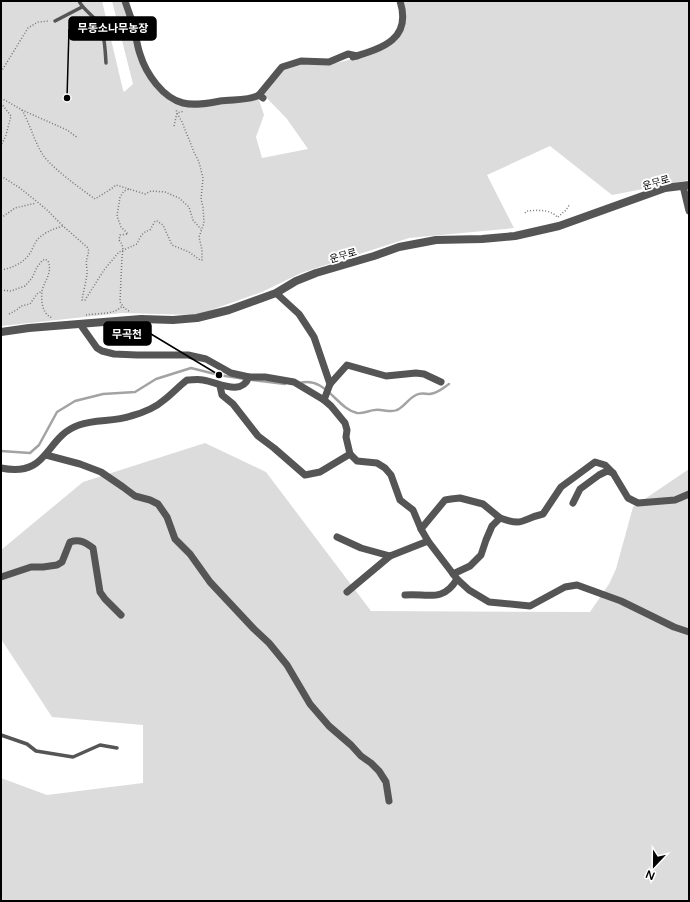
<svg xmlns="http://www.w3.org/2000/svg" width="690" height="902" viewBox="0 0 690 902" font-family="'Varela Round','Noto Sans KR',sans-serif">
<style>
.green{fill:#dcdcdc}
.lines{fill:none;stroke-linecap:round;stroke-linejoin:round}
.stream{stroke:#a3a3a3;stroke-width:2.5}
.path{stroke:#777;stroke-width:1.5;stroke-dasharray:1 2;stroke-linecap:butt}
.service{stroke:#555;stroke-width:3.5}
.minor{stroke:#555;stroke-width:7}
.tertiary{stroke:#555;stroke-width:8}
.labels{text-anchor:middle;stroke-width:4;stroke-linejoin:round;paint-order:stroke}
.street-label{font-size:10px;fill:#000;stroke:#fff}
.leader{fill:none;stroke:#000;stroke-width:1.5}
.callout-dot{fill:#000;stroke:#fff;stroke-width:1.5}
.callout{fill:#000;stroke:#000;stroke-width:1.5}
.callout-label{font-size:11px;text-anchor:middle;font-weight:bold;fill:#fff}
</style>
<rect width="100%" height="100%" fill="#fff"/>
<g class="green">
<polygon points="1,1 102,1 123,90 124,92 133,84 112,1 123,1 150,77 178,102 258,97 264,115 256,137 262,158 308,149 287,119 262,93 283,68 302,63 330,64 345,61 389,46 400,34 402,1 689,1 689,180 612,195 550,146 487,175 514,228 409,238 301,273 262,292 197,315 122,313 1,326"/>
<polygon points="205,443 266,472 371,611 590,612 609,584 616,569 633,507 689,469 689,901 1,901 1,778 47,795 143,783 143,725 52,717 1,639 1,550 83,482"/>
</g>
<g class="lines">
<g class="stream">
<polyline points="252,380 285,384"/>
<path d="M300,383C326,376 337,409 357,413C363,414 370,410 375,410C382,409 391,413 397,410C404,407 408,399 416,395C421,392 425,394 430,394C438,393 443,388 449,384"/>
<polyline points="1,451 30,453 39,445 57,412 75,401 103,394 135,392 156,379 191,368 219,375 245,379"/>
</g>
<g class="path">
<polyline points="1,72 28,28 38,22 49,21"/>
<polyline points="1,98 22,110 67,130 78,138"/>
<polyline points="1,103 11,116 6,135 1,146"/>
<path d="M22,110C30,124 34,141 43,155C52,168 81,189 95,199L111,189L116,185L129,189"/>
<polyline points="174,126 177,113 176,109"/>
<polyline points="1,176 20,188 46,209 63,226"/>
<path d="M525,213L527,211C538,210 551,209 558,218"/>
<polyline points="558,217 566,210 570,204"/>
<polyline points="1,218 15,208 36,203"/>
<path d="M1,270C12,268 24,263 30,253C33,249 34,243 38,239C45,232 53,229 63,226L87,247L89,251C86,261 86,261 87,270C88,274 83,293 82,300H85L104,270L119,252L137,244C140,237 142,232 150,230L155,221H157L163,225L172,245L189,252L200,260H202V250L199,237L204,223L203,207L201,199L203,178L199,162L194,152L182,122L177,113L184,111"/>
<path d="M1,290L11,291L25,286L32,278L37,267L42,261L45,259L48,261C53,273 44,281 42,291C41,301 42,315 53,318"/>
<path d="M129,311L124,308L120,302L122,257C123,250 124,246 119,240L120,235L128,234L121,227L117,216L120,197L124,191L129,189L145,194L151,191L165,192L179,198L189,207L193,220L201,229"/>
<polyline points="9,314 18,309 21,306 30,304 37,294 42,291"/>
<path d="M86,315C97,313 115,315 122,306"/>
</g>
<g class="service">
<path d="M79,1C83,9 90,13 96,20C105,31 105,49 106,63"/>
<polyline points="55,21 82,7"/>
<polyline points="1,735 27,744 36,751 73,757 100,745 117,748"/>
</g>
<g class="minor">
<path d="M125,1C128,10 131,18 134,27C136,36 137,46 140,54C146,74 163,98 183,103C195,106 209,103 220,101C232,99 249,101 259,95"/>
<path d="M353,57C383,48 412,39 400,1"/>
<polyline points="263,98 259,95 282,67 301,61 329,62 348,54 357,56"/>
<polyline points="683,186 689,211"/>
<polyline points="276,293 299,314 314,337 330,384"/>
<polyline points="80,324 97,348 102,351 114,354 137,355 188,355 206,359 231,373 249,377 265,377 294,382 324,400 331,406 345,423 347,430 346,437 350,454 357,461 377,463 385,468 391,475 400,500 413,510 421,529 428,541 457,579 469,590 489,602 530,606 565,587 577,585 621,601 674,627 689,632"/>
<polyline points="220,386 222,395 233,404 258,436 274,448 305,475 320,472 350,454"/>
<polyline points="324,400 330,384 347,365 386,376 416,373 424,374 441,382"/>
<polyline points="46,455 80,464 101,472 123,487 135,496 150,500 158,504 167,517 175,539 190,554 210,582 254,629 269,643 287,665 310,704 329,726 351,745 361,756 371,763 379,771 386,782 389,801"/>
<path d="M1,468C50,478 44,437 79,425C96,419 114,422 131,416C142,413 155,408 164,400C172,394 179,386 187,380C192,380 198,379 203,380C218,382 241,397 249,377"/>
<polyline points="573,503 580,489 599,475 607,471 613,473"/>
<polyline points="421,529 445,500 451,499 460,498 483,504 500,518"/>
<polyline points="337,537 361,548 390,556 428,541"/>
<path d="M453,574L470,566L481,555L486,540L492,526L500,518C525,527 521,519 543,514L561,487L595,462L605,465L613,473L628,498L638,503L675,500L689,494"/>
<path d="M1,577L31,567H43L57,565L62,562L70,542C80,539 85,542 93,548L100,592L105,599L121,615"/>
<polyline points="347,592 390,556"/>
<path d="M405,595C427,593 443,603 457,579"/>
</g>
<polyline class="tertiary" points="1,332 29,328 141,319 173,320 197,318 229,310 276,293 296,281 316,273 374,256 399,247 436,240 482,239 515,236 559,226 665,188 689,185"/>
</g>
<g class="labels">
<g class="street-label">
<text transform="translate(656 182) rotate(-16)" y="4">운무로</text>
<text transform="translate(343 255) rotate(-16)" y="4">운무로</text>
</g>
</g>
<path class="leader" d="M67 98L69 29M219 375L151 334"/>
<g class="callout-dot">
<circle cx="67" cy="98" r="4"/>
<circle cx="219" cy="375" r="4"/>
</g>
<g class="callout">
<rect x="69" y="17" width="87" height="23" rx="4"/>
<rect x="104" y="322" width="47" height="23" rx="4"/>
</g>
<g class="callout-label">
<text x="113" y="32">무동소나무농장</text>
<text x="127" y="338">무곡천</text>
</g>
<rect width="690" height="902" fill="none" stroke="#000000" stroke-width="4"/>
<g transform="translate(654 866) rotate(202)" stroke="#ffffff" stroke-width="3" paint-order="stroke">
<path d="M0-3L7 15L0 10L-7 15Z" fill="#000000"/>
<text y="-6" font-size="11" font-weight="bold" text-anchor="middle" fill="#000000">N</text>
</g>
</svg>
